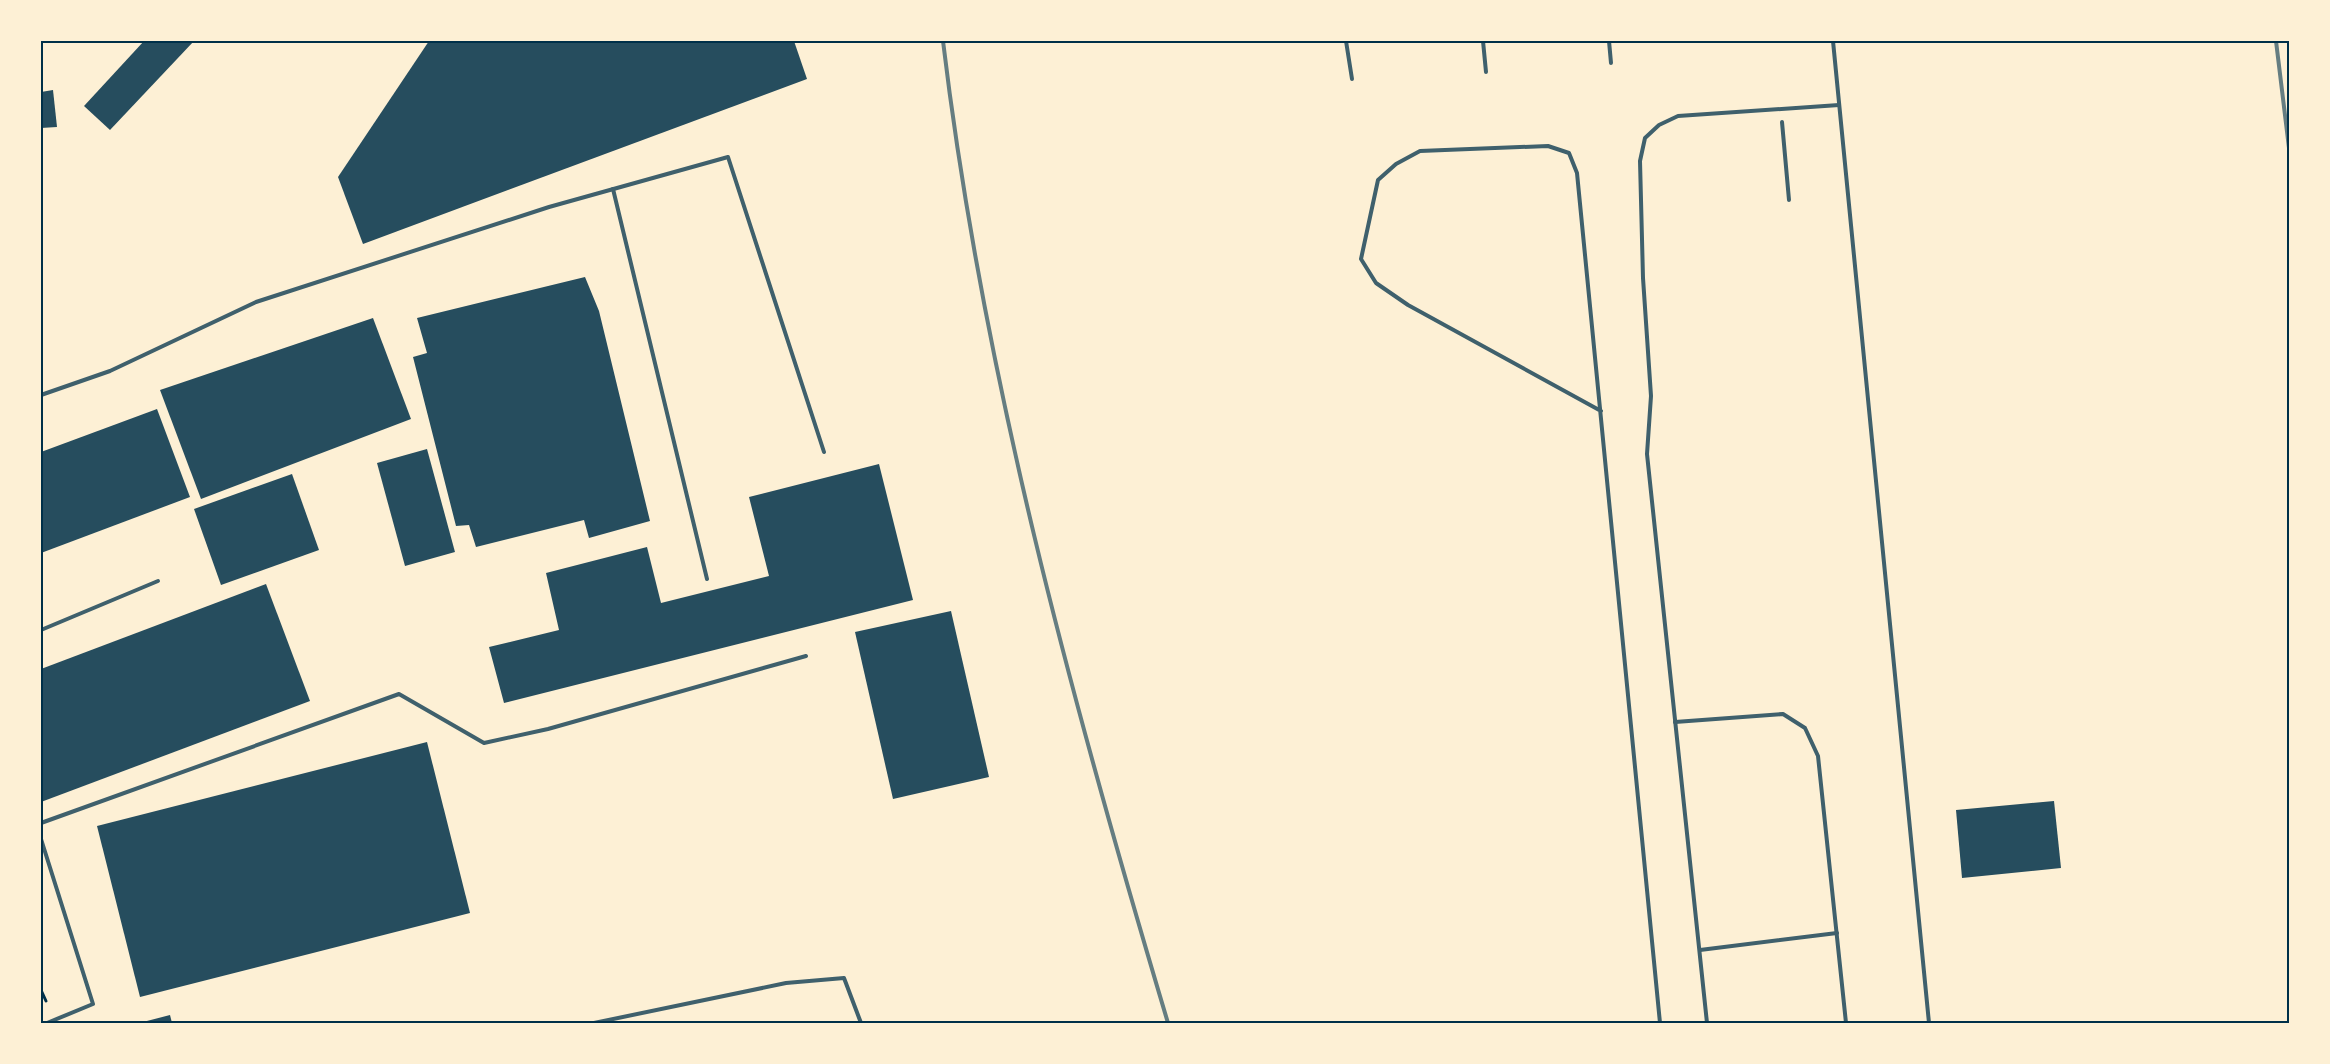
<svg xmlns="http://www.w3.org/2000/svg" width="2330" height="1064" viewBox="0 0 2330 1064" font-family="Manrope,sans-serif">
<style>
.building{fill:#264d5e}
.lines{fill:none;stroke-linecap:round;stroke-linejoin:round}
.path{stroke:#003049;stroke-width:3}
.service{stroke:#3f606c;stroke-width:4}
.rail{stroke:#657d81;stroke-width:4}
.neatline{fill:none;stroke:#003049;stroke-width:2}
</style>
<rect width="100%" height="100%" fill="#fdf0d5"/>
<g class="building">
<polygon points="144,41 194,41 110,130 84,106"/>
<polygon points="429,41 794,41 807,79 363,244 338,177"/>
<polygon points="53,90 57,127 41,128 41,92"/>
<polygon points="585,277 599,311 650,521 589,538 584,520 476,547 469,525 456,526 413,357 427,353 417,318"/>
<polygon points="373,318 411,419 201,499 160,390"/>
<polygon points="157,409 190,497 41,553 41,452"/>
<polygon points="427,449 455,552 405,566 377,463"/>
<polygon points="879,464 913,600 504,703 489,647 559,630 546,573 647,547 661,603 769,576 749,497"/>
<polygon points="292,474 319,550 221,585 194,509"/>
<polygon points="266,584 310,701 41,802 41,669"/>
<polygon points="951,611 989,777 893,799 855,632"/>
<polygon points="427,742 470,913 140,997 97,826"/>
<polygon points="2054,801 2061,868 1962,878 1956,810"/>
<polygon points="170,1015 172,1023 143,1023 143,1022"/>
</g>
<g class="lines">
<polyline class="path" points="41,990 46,1001"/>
<g class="service">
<polyline points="1346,41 1352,79"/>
<polyline points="1483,41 1486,72"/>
<polyline points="1609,41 1611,63"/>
<polyline points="1833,41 1929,1023"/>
<polyline points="1782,122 1789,200"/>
<polyline points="613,189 707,579"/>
<polyline points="41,395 110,371 256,302 549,207 728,157 824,452"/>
<polyline points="1601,411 1408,305 1376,283 1361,259 1378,180 1396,164 1420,151 1548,146 1569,153 1577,173 1660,1023"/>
<polyline points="41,630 158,581"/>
<polyline points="1675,722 1783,714 1805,728 1818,756 1846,1023"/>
<polyline points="41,823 399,694 484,743 548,729 806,656"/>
<polyline points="41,839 93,1004 47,1023"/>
<polyline points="1700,950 1837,933"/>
<polyline points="594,1023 786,983 844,978 861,1023"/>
<polyline points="1707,1023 1647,454 1651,396 1643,278 1640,161 1645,138 1659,125 1678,116 1839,105"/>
</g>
<g class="rail">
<path d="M943,41C983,375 1072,702 1168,1023"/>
<polyline points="2276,41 2289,148"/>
</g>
</g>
<rect width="2330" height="1064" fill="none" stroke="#fdf0d5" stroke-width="85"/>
<rect x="42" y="42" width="2246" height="980" class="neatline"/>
</svg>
